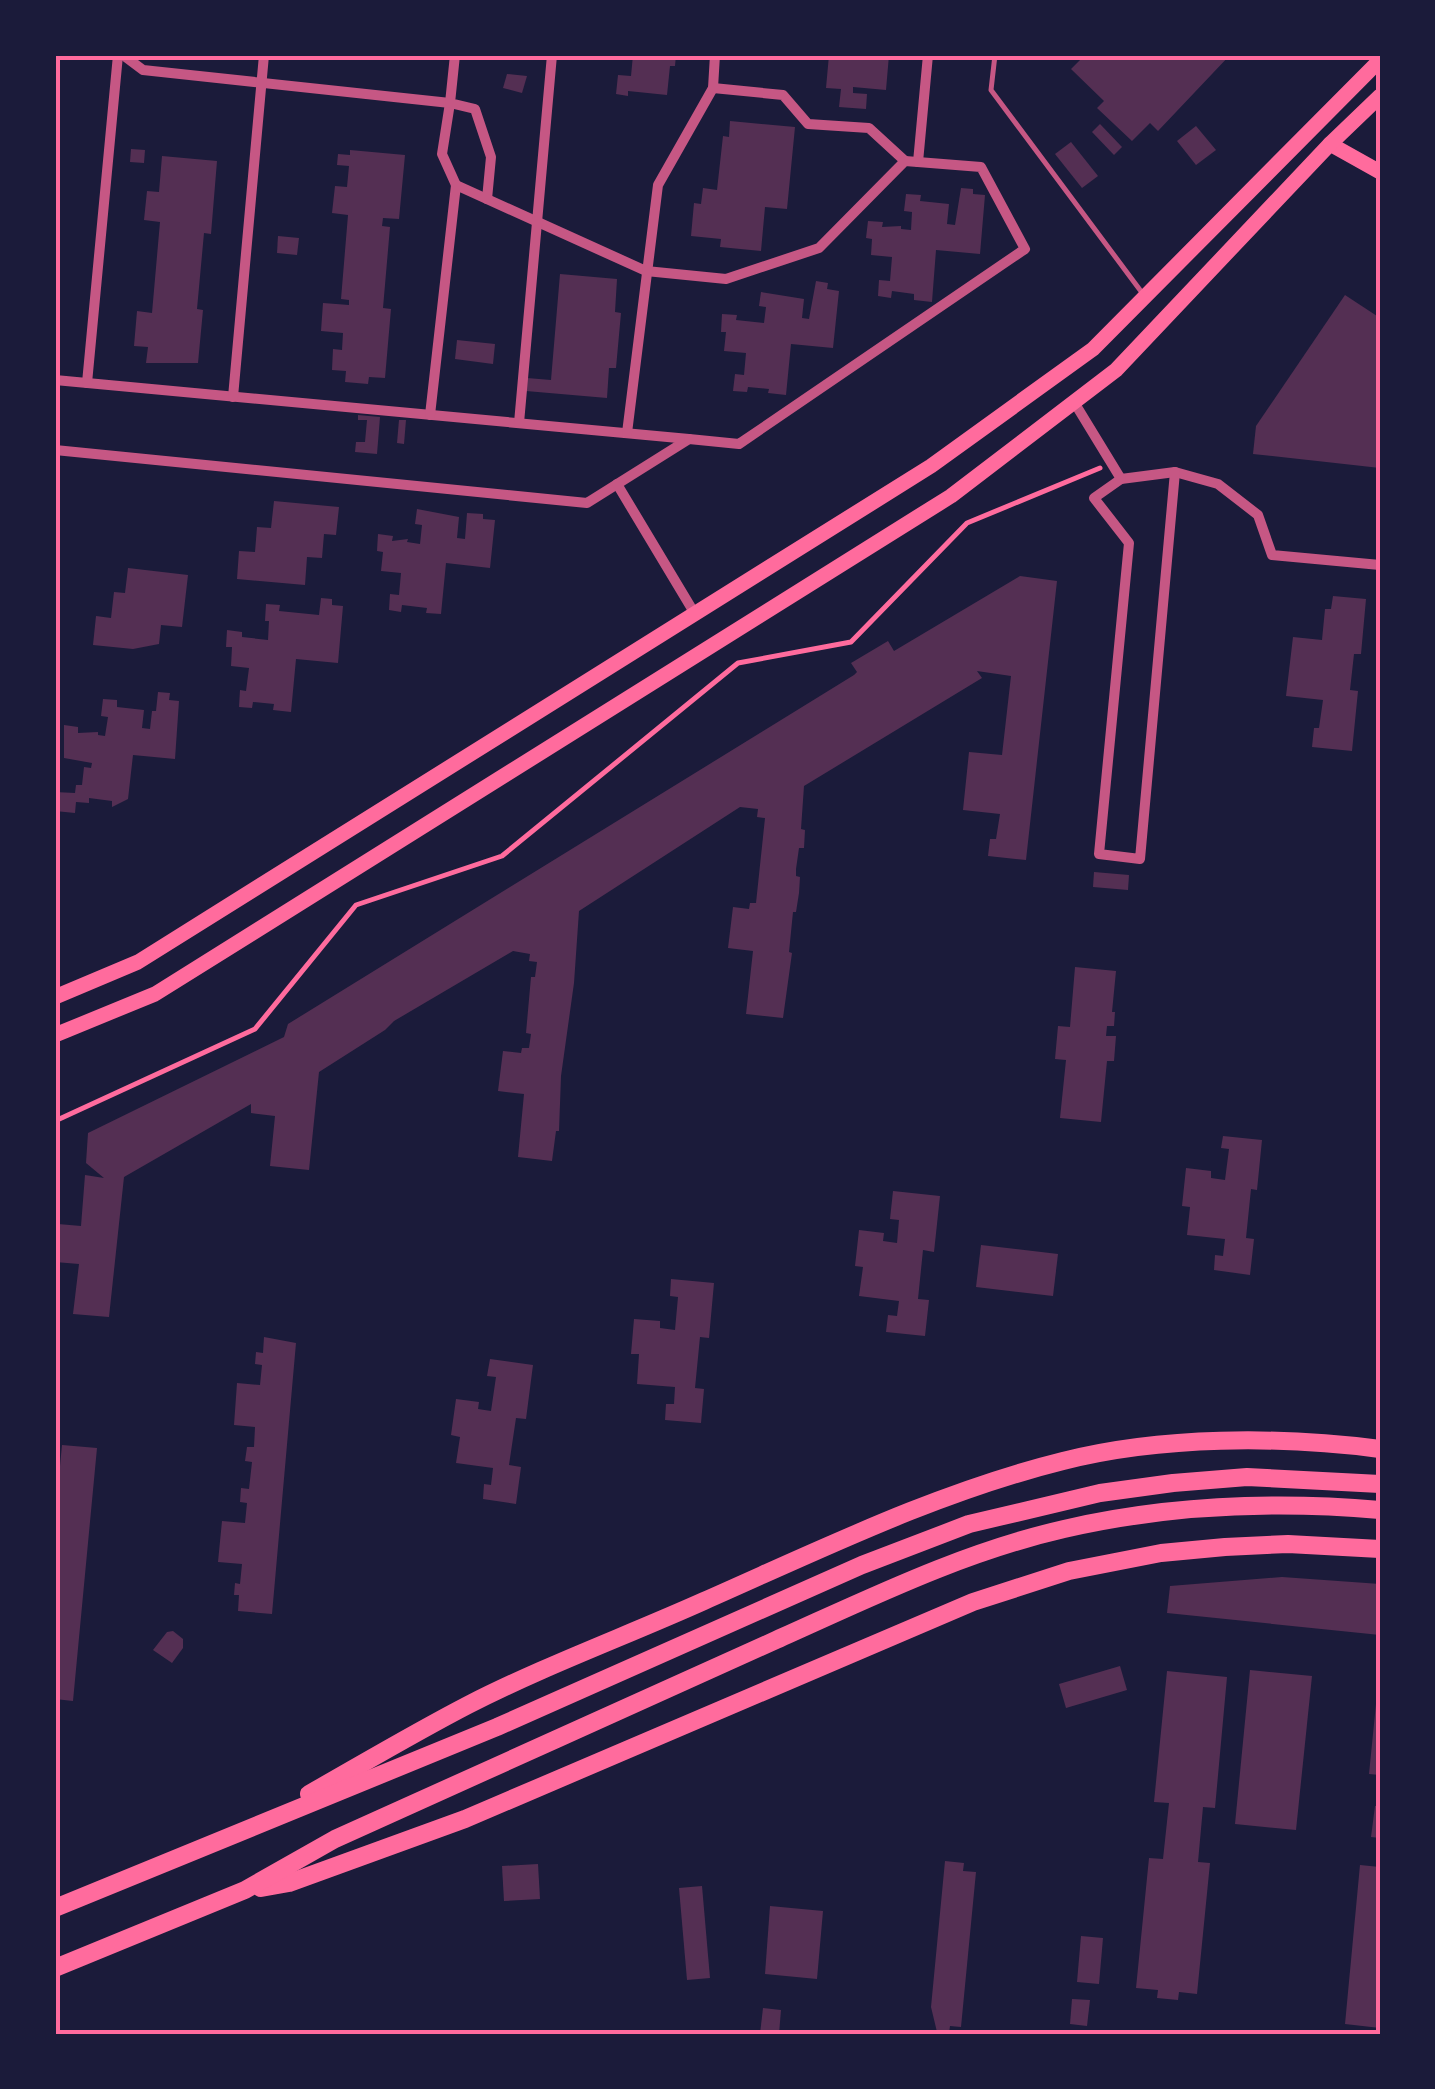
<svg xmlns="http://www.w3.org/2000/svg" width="1435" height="2089" viewBox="0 0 1435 2089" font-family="'Nunito Sans',sans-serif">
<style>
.building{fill:#542f53}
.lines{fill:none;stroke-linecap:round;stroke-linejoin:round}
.path{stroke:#ff6b9d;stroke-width:5}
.service{stroke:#c65784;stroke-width:5}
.minor{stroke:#c65784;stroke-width:10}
.secondary{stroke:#ff6b9d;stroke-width:15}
.trunk{stroke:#ff6b9d;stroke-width:18}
.neatline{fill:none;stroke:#ff6b9d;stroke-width:4}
</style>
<rect width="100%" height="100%" fill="#1b1b3a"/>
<g class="building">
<polygon points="633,55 676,55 675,66 670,66 667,95 628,91 628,96 616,94 618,75 631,76"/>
<polygon points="829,55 889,55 886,90 853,87 853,93 867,94 866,109 839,107 841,89 826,88"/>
<polygon points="1085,55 1230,55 1158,131 1150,123 1132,141 1097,108 1104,101 1071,69"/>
<polygon points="507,74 527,76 522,93 503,88"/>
<polygon points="730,121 795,127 787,209 765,207 761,251 720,247 721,239 691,236 694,203 701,204 703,188 717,190 723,136 729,137"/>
<polygon points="1100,124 1122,147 1114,155 1092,132"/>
<polygon points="1196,126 1216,150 1196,165 1177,141"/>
<polygon points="1071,142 1098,176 1082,188 1055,154"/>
<polygon points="131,149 145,150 144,163 130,162"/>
<polygon points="350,150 405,155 399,219 383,218 382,226 390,227 383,308 391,309 385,378 369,377 368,384 345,382 346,371 332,370 333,349 342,350 343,333 321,331 323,303 349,305 349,300 341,299 348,215 332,213 335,186 347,187 349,166 337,165 338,154 350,155"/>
<polygon points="162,156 217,161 211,234 204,233 197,309 203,310 198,363 146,363 148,347 134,346 137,311 152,313 160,222 144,220 147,191 159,192"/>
<polygon points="961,188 973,189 973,194 985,195 980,254 936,250 932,302 914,300 914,294 892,291 891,298 878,296 879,280 890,281 892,257 871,255 872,239 866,238 868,221 883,222 882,227 901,226 901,229 911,230 912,212 904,211 906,194 921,195 920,201 949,204 947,224 955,225"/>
<polygon points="278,236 299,238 297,255 277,253"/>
<polygon points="560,274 617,279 615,312 621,313 616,368 609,368 607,398 526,391 527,378 551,380"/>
<polygon points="816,281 828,283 827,289 839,291 833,348 791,344 786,395 768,393 769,389 748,387 747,392 733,391 735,374 744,375 746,353 724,351 726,332 721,332 722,314 737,315 736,320 764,323 766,307 759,306 761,292 804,299 802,318 809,319"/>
<polygon points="1345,295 1380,318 1380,468 1253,454 1256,426"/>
<polygon points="457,340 495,344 493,364 455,359"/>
<polygon points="358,415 380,417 377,454 355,452 356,442 365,442 367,420 358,420"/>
<polygon points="399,420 406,420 404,444 397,443"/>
<polygon points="274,501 339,507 336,535 324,534 322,558 307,557 305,585 237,579 239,551 255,552 257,527 271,528"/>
<polygon points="417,509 459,517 457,538 465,539 467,513 483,514 483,519 495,520 490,568 446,563 441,614 426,613 427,608 402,605 401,612 389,610 390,594 399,595 401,573 381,571 383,552 377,551 378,534 393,536 392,541 408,539 407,542 420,544 422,525 415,524"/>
<polygon points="128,568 188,575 182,627 161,625 159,644 133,649 93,645 96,616 111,618 114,592 125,593"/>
<polygon points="1020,576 1057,581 1026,860 988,856 990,839 996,839 1000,814 963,810 969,752 1002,755 1011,676 977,671 982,678 804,786 801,829 805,830 804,848 799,848 796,869 796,876 800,877 799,893 796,912 793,912 789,952 792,953 783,1018 746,1014 753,951 728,948 733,907 749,909 750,903 756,903 765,818 757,817 758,809 740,807 579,911 574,983 561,1076 559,1131 556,1131 552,1161 518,1157 524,1094 498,1091 503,1051 521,1053 522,1048 529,1048 531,1034 526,1033 531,977 535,977 537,962 529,961 530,954 513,951 394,1021 385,1030 319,1072 309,1170 270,1166 275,1116 251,1113 251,1104 124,1177 109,1317 73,1314 79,1264 55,1262 55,1246 58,1224 81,1226 85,1175 104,1178 86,1163 88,1133 284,1037 288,1024 854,675 857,672 851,663 888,641 894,651"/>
<polygon points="1333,596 1366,599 1361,654 1354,654 1350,690 1358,691 1352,751 1312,747 1314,728 1319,728 1323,700 1286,696 1293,637 1322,640 1325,609 1331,609"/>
<polygon points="321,598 332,599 332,605 343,606 338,663 296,659 291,712 273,710 274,704 253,702 252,708 239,707 240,690 246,691 249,668 231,666 232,647 226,647 227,630 242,632 242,637 268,640 269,621 265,621 266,604 280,605 279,611 319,615"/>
<polygon points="158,692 170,693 169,700 179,701 175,759 133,755 128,799 112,807 112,801 89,798 89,803 76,802 75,813 55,811 55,792 75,793 76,785 82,785 84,767 91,768 92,763 64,758 64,725 78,727 78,733 98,732 98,735 105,736 108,717 101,716 103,699 117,700 117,707 144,710 142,728 150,729 152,711 156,711"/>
<polygon points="1094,872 1129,875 1128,890 1093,887"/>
<polygon points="1075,967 1116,971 1112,1012 1115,1012 1114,1026 1107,1026 1106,1036 1116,1036 1114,1061 1107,1061 1101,1122 1060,1118 1066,1060 1055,1059 1058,1026 1070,1027"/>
<polygon points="1223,1136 1262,1140 1257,1190 1251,1189 1246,1238 1254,1239 1250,1275 1214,1270 1215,1255 1223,1256 1225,1239 1187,1235 1190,1207 1182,1206 1186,1168 1211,1171 1211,1178 1225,1180 1229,1149 1221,1148"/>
<polygon points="893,1191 940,1196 934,1252 923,1250 918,1299 929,1300 925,1336 886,1332 888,1315 897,1316 899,1301 859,1296 863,1267 855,1266 859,1230 884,1233 883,1241 897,1243 899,1220 890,1219"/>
<polygon points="981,1245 1058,1254 1053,1296 976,1287"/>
<polygon points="671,1279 714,1283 709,1338 700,1337 695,1388 704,1389 701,1423 665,1420 666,1404 674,1404 675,1387 637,1384 639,1354 631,1354 634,1319 660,1321 660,1328 675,1330 678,1297 670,1296"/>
<polygon points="264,1337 296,1343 272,1614 238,1611 239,1595 234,1595 235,1583 240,1584 242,1564 218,1562 222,1521 245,1523 247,1503 240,1502 241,1488 249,1489 252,1462 245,1461 247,1447 254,1447 255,1427 234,1425 237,1383 260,1385 262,1365 255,1364 256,1352 263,1353"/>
<polygon points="490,1359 533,1365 526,1419 516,1418 509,1465 521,1467 516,1504 483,1499 484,1484 491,1485 493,1468 456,1463 460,1437 451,1435 456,1399 479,1402 478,1409 491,1411 496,1377 487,1376"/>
<polygon points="62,1445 97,1448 73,1701 55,1699 55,1486 58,1487"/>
<polygon points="1282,1577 1380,1584 1380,1635 1167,1613 1170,1586"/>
<polygon points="173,1631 183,1639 183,1648 172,1663 153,1650 167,1632"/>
<polygon points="1120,1666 1127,1690 1066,1708 1059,1684"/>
<polygon points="1250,1670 1312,1676 1296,1830 1235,1824"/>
<polygon points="1167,1671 1227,1677 1215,1808 1203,1807 1198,1862 1210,1863 1197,1994 1179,1992 1178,2000 1157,1998 1158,1990 1136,1988 1149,1858 1163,1859 1169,1803 1154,1802"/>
<polygon points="1377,1694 1380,1694 1380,1775 1369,1774"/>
<polygon points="1375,1806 1380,1806 1380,1838 1371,1837"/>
<polygon points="945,1861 964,1863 963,1871 976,1872 961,2027 950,2026 949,2033 937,2032 931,2007"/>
<polygon points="538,1864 540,1899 504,1901 502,1866"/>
<polygon points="1360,1865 1380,1867 1380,2028 1345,2024"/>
<polygon points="702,1886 710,1978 687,1980 679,1888"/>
<polygon points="770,1906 823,1911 817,1979 765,1974"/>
<polygon points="1081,1936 1103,1938 1099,1984 1077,1982"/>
<polygon points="1072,1999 1090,2000 1087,2026 1070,2024"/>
<polygon points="763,2008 781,2010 779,2034 760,2034"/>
</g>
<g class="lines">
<polyline class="path" points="55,1121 255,1029 356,905 502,856 738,663 851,642 967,523 1100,468"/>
<polyline class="service" points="995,55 991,90 1143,294"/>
<g class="minor">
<polyline points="123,55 143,70 450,103 442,154 456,185"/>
<polyline points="455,55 450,103 475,109 491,157 487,199"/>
<polyline points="713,88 783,95 808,124 869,128 905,161"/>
<polyline points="918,162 928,55"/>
<polyline points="55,380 689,439 587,503 55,450"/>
<polyline points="87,383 118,55"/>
<polyline points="233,397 264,55"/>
<polyline points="1074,402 1121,479 1175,472 1218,484 1258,515 1272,555 1380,565"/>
<polyline points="430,415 456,185 646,271 726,279 819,248 905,161 981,167 1025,249 739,444 689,439"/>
<polyline points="519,423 552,55"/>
<polyline points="627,433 658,185 713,88 715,55"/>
<polyline points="1121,479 1094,498 1129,543 1099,854 1140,859 1175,472"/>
<polyline points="617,484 695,614"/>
</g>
<g class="secondary">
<polyline points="1330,144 1380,172"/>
<polyline points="55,997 138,962 931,466 1093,349 1380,60"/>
<polyline points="55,1035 155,994 951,496 1116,370 1330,144 1380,96"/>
</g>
<g class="trunk">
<path d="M309,1794C362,1764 414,1733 468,1705C544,1666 626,1636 704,1601C822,1549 938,1492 1063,1461C1161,1436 1280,1436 1380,1449"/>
<polyline points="261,1888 289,1883 465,1819 973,1602 1069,1571 1161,1553 1225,1547 1288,1544 1380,1549"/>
<polyline points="55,1908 497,1727 862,1565 969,1524 1100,1493 1173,1483 1247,1477 1380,1484"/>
<path d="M55,1968L245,1890L335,1839C482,1773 629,1706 776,1640C870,1598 963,1552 1064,1529C1168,1505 1275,1501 1380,1510"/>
</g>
</g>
<rect width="1435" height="2089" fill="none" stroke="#1b1b3a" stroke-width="115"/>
<rect x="58" y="58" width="1320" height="1974" class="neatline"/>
</svg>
